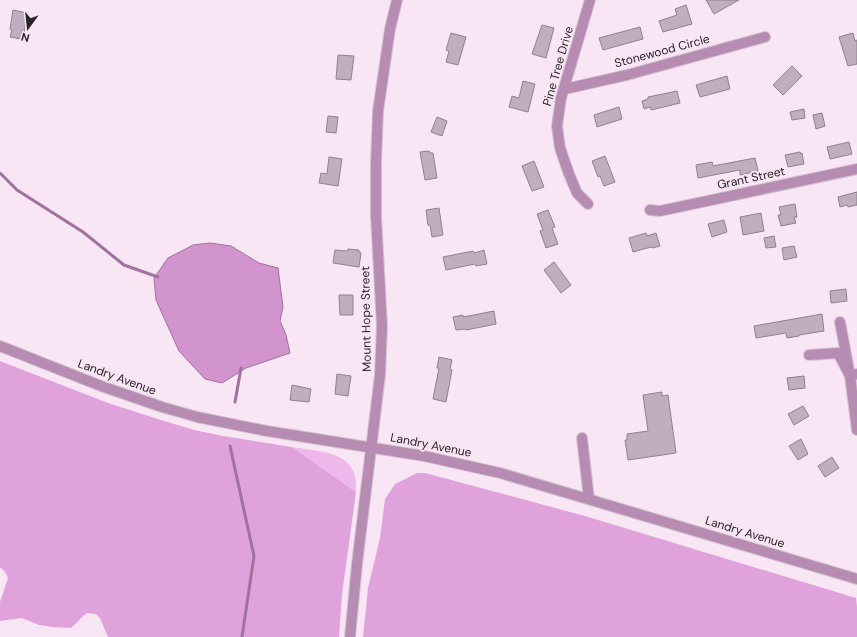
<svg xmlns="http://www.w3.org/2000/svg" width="857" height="637" viewBox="0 0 857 637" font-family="'DM Sans',sans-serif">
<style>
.green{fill:#efb8ea}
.forest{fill:#e0a2db}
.water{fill:#d294cd;stroke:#a0729c}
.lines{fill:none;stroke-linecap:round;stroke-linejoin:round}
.stream{stroke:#a0729c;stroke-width:3}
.building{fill:#bfaebd;stroke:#91818f}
.minor-casing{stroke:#d3c3d0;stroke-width:12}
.tertiary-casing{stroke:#d3c3d0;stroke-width:12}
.minor{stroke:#b78cb3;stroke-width:10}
.tertiary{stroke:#b78cb3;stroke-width:10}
.labels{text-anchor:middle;stroke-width:3.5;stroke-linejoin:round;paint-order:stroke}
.street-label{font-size:12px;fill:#2a2329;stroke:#f8e6f5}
</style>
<rect width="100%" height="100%" fill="#f8e6f5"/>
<path class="green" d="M292,447C322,452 360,451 356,492Z"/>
<g class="forest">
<path d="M0,361L108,403L161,420L194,430L223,436L292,447L356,492L342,594L339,637H108L100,618L96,614L87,613C81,617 77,623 71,628L52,627L39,625L22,618L0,621V602L8,578L5,572L0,567Z"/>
<polygon points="417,473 425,473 585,516 856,598 857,607 857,637 363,637 368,588 380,538 385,499 395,484"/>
</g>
<polygon class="water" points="210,243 231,246 259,263 278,268 283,307 280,321 286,335 290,353 246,368 222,383 205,379 179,351 156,300 154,278 168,258 193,245"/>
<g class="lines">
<g class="stream">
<polyline points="0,173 17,190 83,232 124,265 158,277"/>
<polyline points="235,402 241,368"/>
<polyline points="230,446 254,556 242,637"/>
</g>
</g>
<g class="building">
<polygon points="706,0 739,0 714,14"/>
<polygon points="686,5 692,24 663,32 659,21 677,15 675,9"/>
<polygon points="13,10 28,13 24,32 22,31 21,39 10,37 12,30 10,29"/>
<polygon points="542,25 554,28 546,58 532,54"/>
<polygon points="640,27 643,39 603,50 599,38"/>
<polygon points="451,33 466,37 458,65 446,62 449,51 446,50"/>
<polygon points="853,33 855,41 857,40 857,64 848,66 839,37"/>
<polygon points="338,55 354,56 351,80 336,79"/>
<polygon points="792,66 802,76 783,95 773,85"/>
<polygon points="727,76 730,89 700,97 696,85"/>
<polygon points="523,81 535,84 528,112 509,107 512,96 519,98"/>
<polygon points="677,91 680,103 651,110 650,107 644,109 642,101 648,99 648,97"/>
<polygon points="619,107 622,119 597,127 594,115"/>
<polygon points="804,109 805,118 792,120 790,112"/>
<polygon points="822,113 825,126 816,129 813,115"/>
<polygon points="328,116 338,117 336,133 326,132"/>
<polygon points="437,117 447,121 442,136 431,132"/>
<polygon points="849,142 852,154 830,159 827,147"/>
<polygon points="429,151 430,153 433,153 437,178 425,180 420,152"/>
<polygon points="800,152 801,154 802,153 804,164 788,167 785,155"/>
<polygon points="605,156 615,182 604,186 600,176 598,177 592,161"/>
<polygon points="329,157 342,159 338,186 319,183 321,173 327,174"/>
<polygon points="755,158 758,171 740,175 740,170 698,178 696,165 712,162 713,166"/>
<polygon points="534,161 544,187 532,191 522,166"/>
<polygon points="857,192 857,205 848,207 847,205 840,207 838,197"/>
<polygon points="795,204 797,217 794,217 796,223 781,226 778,215 781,215 779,207"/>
<polygon points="439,208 443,235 432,237 430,225 428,225 426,210"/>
<polygon points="548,210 555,227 552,228 558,244 546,248 540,231 543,230 537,214"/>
<polygon points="761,213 764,231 743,235 740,217"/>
<polygon points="724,220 727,232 712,237 708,224"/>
<polygon points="646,233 647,236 656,233 660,246 652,248 651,247 633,252 629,238"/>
<polygon points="774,236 776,247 766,248 764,238"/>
<polygon points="794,246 797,257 784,260 782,248"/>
<polygon points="348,249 359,250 359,252 361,253 359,267 333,263 335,250 347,251"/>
<polygon points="484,250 487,264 476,266 475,264 446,270 443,257 473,251 474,253"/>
<polygon points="554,262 571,285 561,293 544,270"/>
<polygon points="846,289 847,301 831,303 830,291"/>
<polygon points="339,295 353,295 353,315 340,315"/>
<polygon points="494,311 496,324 466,330 465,329 456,330 453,317 463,315 463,317"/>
<polygon points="822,314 824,331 799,335 799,336 787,338 786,333 756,338 754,326"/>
<polygon points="439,357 452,360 450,369 452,370 446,402 433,399 439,368 437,368"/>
<polygon points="337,374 351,376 348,396 335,394"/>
<polygon points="804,376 805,388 789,390 787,378"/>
<polygon points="292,385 311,389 309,402 290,400"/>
<polygon points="662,392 662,396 668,395 676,453 628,460 625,440 627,440 627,434 648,431 643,395"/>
<polygon points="803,406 809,416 794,425 788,414"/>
<polygon points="801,439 808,454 798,460 789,446"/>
<polygon points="832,457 839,468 825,477 818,466"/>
</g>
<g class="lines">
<g class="minor-casing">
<g id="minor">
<polyline points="565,89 627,75 765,37"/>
<polyline points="588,204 577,193 569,174 560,148 557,126 561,98 590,0"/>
<polyline points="650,210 660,211 857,169"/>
<polyline points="840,322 850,376 857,430"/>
<polyline points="809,355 838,353 850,376 857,374"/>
<polyline points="582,438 589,499"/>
</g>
</g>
<g class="tertiary-casing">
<g id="tertiary">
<polyline points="0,346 101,386 162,407 197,417 267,431 424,456 500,473 857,579"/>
<polyline points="350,637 357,564 380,375 382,326 376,216 376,163 378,111 390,29 397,0"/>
</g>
</g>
<use href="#minor" class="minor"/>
<use href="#tertiary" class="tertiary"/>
</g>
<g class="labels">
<g class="street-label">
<text transform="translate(662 51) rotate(-15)" y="4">Stonewood Circle</text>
<text transform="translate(558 66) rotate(-74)" y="4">Pine Tree Drive</text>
<text transform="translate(751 178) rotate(-12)" y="4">Grant Street</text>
<text transform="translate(366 319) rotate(-91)" y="4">Mount Hope Street</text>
<text transform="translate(117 377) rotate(20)" y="4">Landry Avenue</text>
<text transform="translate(431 445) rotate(11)" y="4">Landry Avenue</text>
<text transform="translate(745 532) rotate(17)" y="4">Landry Avenue</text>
</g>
</g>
<g transform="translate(28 28) rotate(195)" stroke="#f8e6f5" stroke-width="3" paint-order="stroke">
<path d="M0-3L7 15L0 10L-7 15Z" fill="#2a2329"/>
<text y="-6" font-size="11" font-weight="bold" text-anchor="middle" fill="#2a2329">N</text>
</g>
</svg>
